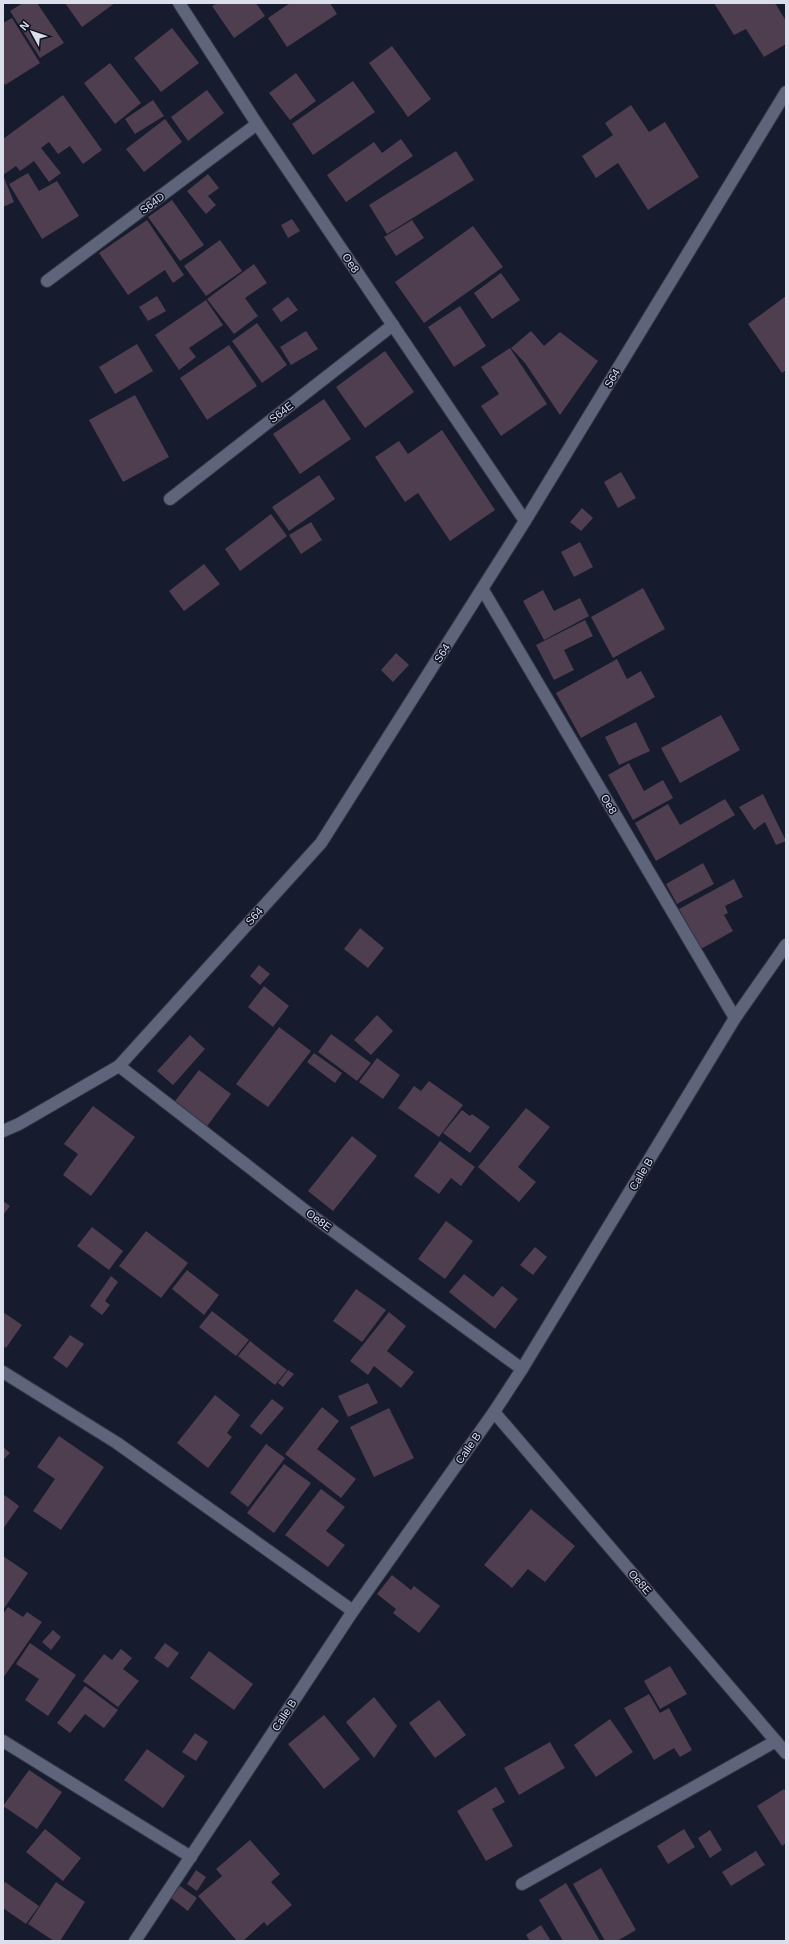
<svg xmlns="http://www.w3.org/2000/svg" width="789" height="1944" viewBox="0 0 789 1944" font-family="Helvetica,sans-serif">
<style>
.building{fill:#4e3e50}
.lines{fill:none;stroke-linecap:round;stroke-linejoin:round}
.street-casing{stroke:#333544;stroke-width:14}
.street{stroke:#5e657b;stroke-width:12}
.labels{text-anchor:middle;stroke-width:3;stroke-linejoin:round;paint-order:stroke}
.street-label{font-size:11px;fill:#dbdfec;stroke:#0e1223}
</style>
<rect width="100%" height="100%" fill="#161b2d"/>
<g class="building">
<polygon points="23,3 37,3 64,43 40,58 10,11"/>
<polygon points="65,3 115,3 82,27"/>
<polygon points="217,3 256,3 265,16 234,38 212,6"/>
<polygon points="290,3 330,3 337,14 287,47 268,18"/>
<polygon points="714,3 775,3 786,21 786,44 764,57 746,29 734,35"/>
<polygon points="12,18 40,63 5,85 3,82 3,23"/>
<polygon points="172,28 199,63 161,92 134,58"/>
<polygon points="392,46 431,99 408,117 369,63"/>
<polygon points="110,63 141,103 115,124 84,83"/>
<polygon points="296,73 316,101 290,120 269,93"/>
<polygon points="353,81 375,112 313,155 292,124"/>
<polygon points="207,90 224,113 188,141 171,117"/>
<polygon points="63,95 102,150 83,164 70,146 58,154 49,142 41,148 61,173 49,182 34,161 20,171 16,166 3,175 14,202 3,207 3,139"/>
<polygon points="153,100 164,116 135,134 125,119"/>
<polygon points="631,105 649,132 665,122 699,177 648,210 618,163 596,178 582,156 613,135 605,123"/>
<polygon points="165,119 182,142 144,172 126,149"/>
<polygon points="401,139 413,156 346,202 327,175 374,142 382,153"/>
<polygon points="456,151 474,180 387,234 369,205"/>
<polygon points="28,173 39,191 57,181 79,216 42,239 9,184"/>
<polygon points="208,174 219,188 208,196 216,205 206,214 187,191"/>
<polygon points="172,200 204,245 180,261 148,217"/>
<polygon points="292,219 300,231 288,238 281,225"/>
<polygon points="147,220 184,275 173,283 165,270 128,295 99,253"/>
<polygon points="412,220 424,238 396,256 384,237"/>
<polygon points="473,226 503,267 424,323 395,282"/>
<polygon points="220,240 242,271 206,296 184,266"/>
<polygon points="254,264 267,283 245,298 258,316 234,334 207,299"/>
<polygon points="501,273 520,300 492,319 474,293"/>
<polygon points="157,296 166,311 148,321 139,307"/>
<polygon points="786,296 786,370 782,373 748,324"/>
<polygon points="288,297 298,310 281,322 272,309"/>
<polygon points="206,300 223,325 189,348 196,357 179,370 155,335"/>
<polygon points="460,306 486,346 454,367 428,327"/>
<polygon points="257,323 287,365 262,383 232,341"/>
<polygon points="306,331 318,349 291,365 280,347"/>
<polygon points="531,331 544,346 560,332 598,361 560,415 525,363 511,348"/>
<polygon points="137,344 153,371 115,394 99,367"/>
<polygon points="229,345 257,386 207,420 180,378"/>
<polygon points="510,348 547,404 501,436 481,406 499,394 481,367"/>
<polygon points="385,351 414,392 365,428 336,387"/>
<polygon points="135,395 169,457 123,482 89,420"/>
<polygon points="324,399 351,439 300,474 273,434"/>
<polygon points="442,430 495,510 450,541 418,493 405,502 375,457 399,441 408,454"/>
<polygon points="621,472 636,498 618,508 604,482"/>
<polygon points="319,475 335,499 289,531 272,507"/>
<polygon points="582,508 593,518 581,531 570,522"/>
<polygon points="271,514 287,536 240,571 225,549"/>
<polygon points="311,522 322,540 301,554 289,535"/>
<polygon points="580,542 593,567 574,577 561,552"/>
<polygon points="204,564 220,584 184,611 169,591"/>
<polygon points="643,588 665,629 613,658 591,617"/>
<polygon points="543,590 554,611 580,598 589,616 544,640 523,601"/>
<polygon points="585,620 593,636 564,650 574,670 554,680 536,645"/>
<polygon points="396,653 409,665 393,682 381,670"/>
<polygon points="617,659 627,679 641,671 655,697 581,738 556,693"/>
<polygon points="721,715 740,750 680,783 661,748"/>
<polygon points="636,722 650,751 619,765 605,737"/>
<polygon points="629,763 644,791 663,780 673,798 633,820 608,775"/>
<polygon points="763,794 786,841 776,845 765,822 754,830 739,807"/>
<polygon points="725,799 735,815 656,861 635,823 668,804 680,825"/>
<polygon points="703,863 714,884 677,904 666,884"/>
<polygon points="734,879 743,897 725,906 728,913 724,915 733,931 701,949 679,909"/>
<polygon points="360,928 384,948 368,968 344,949"/>
<polygon points="259,965 270,974 260,985 250,976"/>
<polygon points="264,986 289,1006 273,1027 248,1007"/>
<polygon points="377,1015 393,1031 371,1055 354,1040"/>
<polygon points="279,1027 311,1051 268,1107 236,1084"/>
<polygon points="331,1034 371,1063 357,1081 318,1052"/>
<polygon points="190,1035 205,1049 173,1085 157,1071"/>
<polygon points="314,1053 342,1073 335,1083 307,1062"/>
<polygon points="377,1058 400,1075 383,1099 359,1082"/>
<polygon points="199,1070 231,1094 205,1129 172,1105"/>
<polygon points="429,1081 463,1105 439,1137 398,1108 414,1086 421,1091"/>
<polygon points="93,1106 135,1137 91,1196 63,1175 78,1154 64,1144"/>
<polygon points="526,1108 550,1127 518,1167 536,1182 519,1202 478,1167"/>
<polygon points="462,1110 470,1116 472,1114 490,1127 470,1153 443,1133"/>
<polygon points="352,1136 377,1156 333,1211 308,1191"/>
<polygon points="440,1141 475,1167 461,1186 451,1178 439,1194 414,1176"/>
<polygon points="3,1201 10,1206 3,1215"/>
<polygon points="446,1221 473,1241 445,1279 418,1259"/>
<polygon points="92,1227 123,1251 109,1270 77,1246"/>
<polygon points="146,1231 188,1263 161,1298 119,1266"/>
<polygon points="535,1247 547,1257 533,1275 520,1265"/>
<polygon points="187,1270 219,1295 204,1315 172,1289"/>
<polygon points="464,1274 493,1297 502,1286 518,1299 495,1329 449,1292"/>
<polygon points="111,1276 118,1282 105,1301 110,1305 102,1315 90,1306"/>
<polygon points="356,1289 386,1310 362,1342 333,1321"/>
<polygon points="212,1311 249,1340 236,1356 199,1327"/>
<polygon points="3,1312 22,1325 6,1348 3,1346"/>
<polygon points="389,1312 406,1326 387,1351 414,1372 401,1388 374,1366 368,1375 350,1361"/>
<polygon points="70,1335 84,1344 67,1368 53,1358"/>
<polygon points="250,1341 287,1370 275,1385 238,1356"/>
<polygon points="288,1370 294,1374 283,1387 278,1383"/>
<polygon points="368,1383 378,1403 348,1417 338,1396"/>
<polygon points="215,1395 240,1415 227,1433 232,1437 208,1468 177,1443"/>
<polygon points="272,1399 284,1408 261,1435 250,1426"/>
<polygon points="322,1407 339,1421 317,1449 356,1479 341,1498 285,1454"/>
<polygon points="389,1408 414,1458 374,1477 350,1427"/>
<polygon points="59,1436 104,1467 61,1530 33,1511 55,1479 37,1467"/>
<polygon points="266,1444 285,1458 248,1507 230,1493"/>
<polygon points="3,1447 10,1453 3,1460"/>
<polygon points="284,1464 311,1483 274,1533 247,1513"/>
<polygon points="321,1489 345,1507 326,1531 345,1545 328,1567 285,1535"/>
<polygon points="3,1494 19,1506 3,1529"/>
<polygon points="531,1509 575,1546 545,1582 528,1569 512,1588 484,1565"/>
<polygon points="3,1556 28,1573 3,1610"/>
<polygon points="392,1575 411,1590 414,1586 440,1606 419,1633 393,1613 396,1609 377,1594"/>
<polygon points="8,1607 23,1617 27,1612 42,1622 3,1678 3,1614"/>
<polygon points="53,1630 61,1637 51,1650 42,1642"/>
<polygon points="30,1643 76,1675 48,1716 25,1700 39,1679 16,1664"/>
<polygon points="165,1643 179,1653 168,1668 154,1658"/>
<polygon points="121,1649 132,1658 123,1669 139,1681 118,1707 83,1681 104,1654 112,1660"/>
<polygon points="209,1651 253,1684 234,1710 190,1678"/>
<polygon points="670,1666 687,1694 660,1709 644,1681"/>
<polygon points="85,1686 118,1710 104,1728 85,1714 70,1733 57,1723"/>
<polygon points="649,1694 660,1713 669,1708 692,1750 680,1757 674,1748 654,1760 624,1708"/>
<polygon points="374,1697 397,1726 374,1758 346,1722"/>
<polygon points="439,1700 466,1735 435,1758 409,1723"/>
<polygon points="324,1715 360,1759 324,1789 288,1744"/>
<polygon points="610,1719 633,1752 596,1777 574,1745"/>
<polygon points="195,1733 208,1742 196,1761 182,1752"/>
<polygon points="550,1742 565,1768 519,1795 504,1768"/>
<polygon points="147,1749 185,1776 163,1808 124,1780"/>
<polygon points="29,1770 62,1792 37,1829 3,1806"/>
<polygon points="496,1787 505,1802 492,1809 513,1846 486,1861 457,1811"/>
<polygon points="784,1789 786,1792 786,1843 782,1846 757,1806"/>
<polygon points="45,1829 81,1858 63,1881 26,1852"/>
<polygon points="684,1829 695,1847 668,1864 657,1846"/>
<polygon points="710,1830 722,1850 710,1858 698,1838"/>
<polygon points="250,1840 280,1874 271,1882 292,1905 267,1926 264,1922 243,1941 237,1941 198,1896 222,1876 216,1869"/>
<polygon points="756,1851 765,1865 731,1886 722,1872"/>
<polygon points="601,1868 636,1930 617,1941 605,1941 573,1884"/>
<polygon points="196,1870 206,1877 197,1891 187,1884"/>
<polygon points="5,1882 39,1906 26,1924 3,1908 3,1885"/>
<polygon points="56,1882 85,1902 60,1941 54,1941 28,1924"/>
<polygon points="566,1883 600,1941 563,1941 539,1900"/>
<polygon points="180,1886 197,1898 188,1911 171,1898"/>
<polygon points="541,1925 551,1941 530,1941 526,1935"/>
</g>
<g class="lines">
<g class="street-casing">
<g id="street">
<polyline points="179,3 257,124 525,521"/>
<polyline points="47,281 257,124"/>
<polyline points="170,499 393,325"/>
<polyline points="483,590 735,1018"/>
<polyline points="119,1066 307,1212 522,1369"/>
<polyline points="3,1131 19,1124 119,1066 321,843 525,521 786,92"/>
<polyline points="3,1372 117,1443 353,1611"/>
<polyline points="494,1412 786,1753"/>
<polyline points="3,1741 191,1857"/>
<polyline points="522,1884 776,1741"/>
<polyline points="135,1941 353,1611 494,1412 522,1369 735,1018 786,945"/>
</g>
</g>
<use href="#street" class="street"/>
</g>
<g class="labels">
<g class="street-label">
<text transform="translate(152 203) rotate(-37)" y="4">S64D</text>
<text transform="translate(351 263) rotate(56)" y="4">Oe8</text>
<text transform="translate(612 378) rotate(-59)" y="4">S64</text>
<text transform="translate(281 412) rotate(-38)" y="4">S64E</text>
<text transform="translate(442 653) rotate(-57)" y="4">S64</text>
<text transform="translate(609 804) rotate(59)" y="4">Oe8</text>
<text transform="translate(254 916) rotate(-48)" y="4">S64</text>
<text transform="translate(641 1174) rotate(-59)" y="4">Calle B</text>
<text transform="translate(319 1220) rotate(37)" y="4">Oe8E</text>
<text transform="translate(468 1448) rotate(-55)" y="4">Calle B</text>
<text transform="translate(640 1582) rotate(49)" y="4">Oe8E</text>
<text transform="translate(284 1715) rotate(-57)" y="4">Calle B</text>
</g>
</g>
<rect width="789" height="1944" fill="none" stroke="#dbdfec" stroke-width="8"/>
<g transform="translate(32 32) rotate(310)" stroke="#0e1223" stroke-width="3" paint-order="stroke">
<path d="M0-3L7 15L0 10L-7 15Z" fill="#dbdfec"/>
<text y="-6" font-size="11" font-weight="bold" text-anchor="middle" fill="#dbdfec">N</text>
</g>
</svg>
